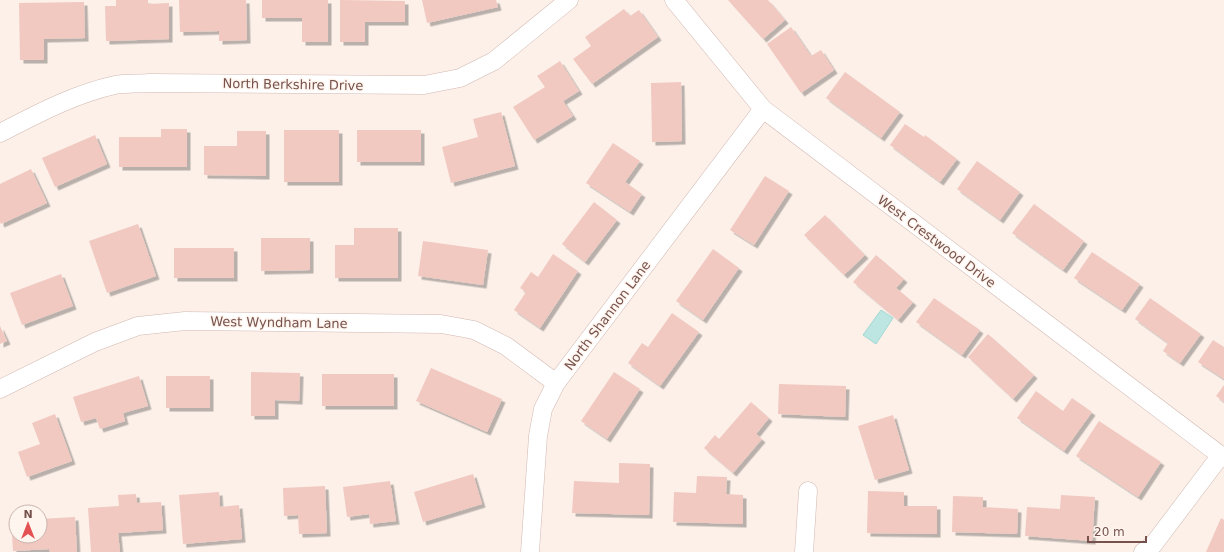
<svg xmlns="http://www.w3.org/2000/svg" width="1224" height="552" viewBox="0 0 1224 552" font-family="'DejaVu Sans',sans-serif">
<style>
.water{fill:#bde6e3;stroke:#a3d8d4}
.building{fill:#f1c9c1;filter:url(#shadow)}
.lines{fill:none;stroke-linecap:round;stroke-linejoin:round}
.minor-casing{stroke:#d1b8b1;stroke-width:19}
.minor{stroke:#fff;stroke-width:18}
.labels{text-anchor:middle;stroke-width:3;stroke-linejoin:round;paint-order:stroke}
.street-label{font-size:13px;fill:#77524c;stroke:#fff5ef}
</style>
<defs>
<filter id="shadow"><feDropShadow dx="3.5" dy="3.5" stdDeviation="0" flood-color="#0004"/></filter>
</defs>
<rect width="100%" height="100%" fill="#fcf0e9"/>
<polygon class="water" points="881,310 893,318 876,344 863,335"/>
<g class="building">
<polygon points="116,0 148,0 148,4 169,3 169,39 106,41 105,6 116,6"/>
<polygon points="179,0 246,0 247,40 219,41 219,31 180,32"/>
<polygon points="262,0 328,0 328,42 302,42 302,18 262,18"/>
<polygon points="340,0 405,1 405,22 365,22 365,42 340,42"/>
<polygon points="422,0 496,0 498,7 427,23"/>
<polygon points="728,0 768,0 785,20 763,39"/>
<polygon points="84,2 85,38 44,39 44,60 20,60 19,3"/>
<polygon points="624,9 630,16 639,10 658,37 592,84 573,59 591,46 585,37"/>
<polygon points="791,27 811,56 821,50 834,70 801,93 767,44"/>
<polygon points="560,61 579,91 563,101 573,116 534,140 513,107 545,87 537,76"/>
<polygon points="845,72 900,112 881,138 826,98"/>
<polygon points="681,82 682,141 652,142 651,83"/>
<polygon points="501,112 515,166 451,183 442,147 478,137 473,119"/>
<polygon points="905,124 924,137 925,135 957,159 940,182 890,145"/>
<polygon points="161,129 187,129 187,167 119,167 119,137 161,137"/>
<rect x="284" y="130" width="55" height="52"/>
<rect x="357" y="130" width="64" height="32"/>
<polygon points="237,131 266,131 266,176 204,175 204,146 237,146"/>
<polygon points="95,135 107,164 55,187 42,158"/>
<polygon points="613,143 640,161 625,182 642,194 630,212 586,183"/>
<polygon points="977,161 1020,192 1000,220 957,189"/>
<polygon points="31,169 47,203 1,224 0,222 0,184"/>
<polygon points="765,176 789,191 754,245 730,230"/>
<polygon points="594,202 617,220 585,262 562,244"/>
<polygon points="1034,204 1084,241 1063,270 1012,233"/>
<polygon points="825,215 865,255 844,275 804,235"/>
<polygon points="138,224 156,276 107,293 89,241"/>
<polygon points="354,228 398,228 398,278 335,278 335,245 354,245"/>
<polygon points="261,238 310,238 310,270 261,271"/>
<polygon points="423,241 488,250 483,285 418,276"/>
<rect x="174" y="248" width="60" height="30"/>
<polygon points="713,249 739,268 703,320 676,301"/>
<polygon points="1092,252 1140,284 1122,310 1074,278"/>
<polygon points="553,254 578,271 540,328 514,310 526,292 520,288 531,272 538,277"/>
<polygon points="876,255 904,279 896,288 913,302 898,320 853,282"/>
<polygon points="61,274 73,306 22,325 10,293"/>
<polygon points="934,298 980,330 962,355 916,322"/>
<polygon points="1150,298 1201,334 1180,363 1163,351 1168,343 1135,319"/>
<polygon points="672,313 699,332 660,386 628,363 642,343 648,347"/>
<polygon points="0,326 7,341 0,344"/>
<polygon points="988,334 1034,375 1013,399 968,357"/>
<polygon points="1213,340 1224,347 1224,379 1198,362"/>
<polygon points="431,368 502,399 487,432 416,401"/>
<polygon points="251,372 300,373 299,401 275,400 275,416 251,416"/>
<polygon points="614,372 640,389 607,439 581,421"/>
<rect x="322" y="374" width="72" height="32"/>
<polygon points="139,376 148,406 123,413 125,421 100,429 96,418 81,422 73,397"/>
<rect x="166" y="376" width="44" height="32"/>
<polygon points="779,384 846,386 845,417 778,414"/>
<polygon points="1224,385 1224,402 1216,396"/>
<polygon points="1036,391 1063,411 1072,398 1092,412 1064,451 1017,418"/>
<polygon points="751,402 769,418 756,434 762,439 733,473 704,448 715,435 719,439"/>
<polygon points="55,414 72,461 27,477 18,452 40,444 32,423"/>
<polygon points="893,415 909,470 875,480 858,426"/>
<polygon points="1099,421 1161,462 1138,497 1076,456"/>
<polygon points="619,463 650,464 649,515 572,513 574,481 619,483"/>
<polygon points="473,474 482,504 423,522 414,492"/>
<polygon points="697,476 727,477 726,494 743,495 743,524 673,522 674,492 696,493"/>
<polygon points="390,481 396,521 370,524 369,514 347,517 343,487"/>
<polygon points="325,486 327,533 299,534 298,515 284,516 283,488"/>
<polygon points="868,491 904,492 904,506 937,506 937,534 867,533"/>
<polygon points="219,492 220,507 239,505 242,539 183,544 179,495"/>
<polygon points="136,494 137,503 161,502 163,530 118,533 120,552 91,552 88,508 119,506 118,495"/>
<polygon points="1061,495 1095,497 1092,541 1025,536 1027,507 1060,509"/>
<polygon points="953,496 983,497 983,507 1018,509 1017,534 952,532"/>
<polygon points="75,517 77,552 50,552 49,549 13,551 11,520 16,520 16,536 40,536 40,519"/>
<polygon points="1221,518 1224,520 1224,552 1206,552"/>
</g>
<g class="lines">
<g class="minor-casing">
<g id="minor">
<polyline points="674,0 763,109 1224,458"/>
<path d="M0,133C37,114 74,94 115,85C126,83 138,84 149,83L424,85L460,78L494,61L569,0"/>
<polyline points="0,389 95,342 138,326 185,321 441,324 474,330 506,346 556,383"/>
<polyline points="530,552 538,436 543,409 556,383 763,109"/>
<polyline points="804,552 808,491"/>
<polyline points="1143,552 1153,545 1221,455"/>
</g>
</g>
<use href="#minor" class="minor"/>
</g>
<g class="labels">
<g class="street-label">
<text transform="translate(293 84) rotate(1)" y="5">North Berkshire Drive</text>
<text transform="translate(937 241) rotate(37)" y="5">West Crestwood Drive</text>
<text transform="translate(607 315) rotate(-53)" y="5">North Shannon Lane</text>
<text transform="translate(279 322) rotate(1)" y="5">West Wyndham Lane</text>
</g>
</g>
<g transform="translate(28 524)"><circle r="19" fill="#fff5ef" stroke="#c9b4ae"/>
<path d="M0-3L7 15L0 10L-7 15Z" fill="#e35152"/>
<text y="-6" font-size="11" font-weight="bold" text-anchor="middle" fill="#77524c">N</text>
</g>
<path d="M1088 536v6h58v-6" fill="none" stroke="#77524c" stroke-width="2"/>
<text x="1094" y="536" font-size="12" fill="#77524c" stroke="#fff5ef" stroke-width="3" paint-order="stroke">20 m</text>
</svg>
